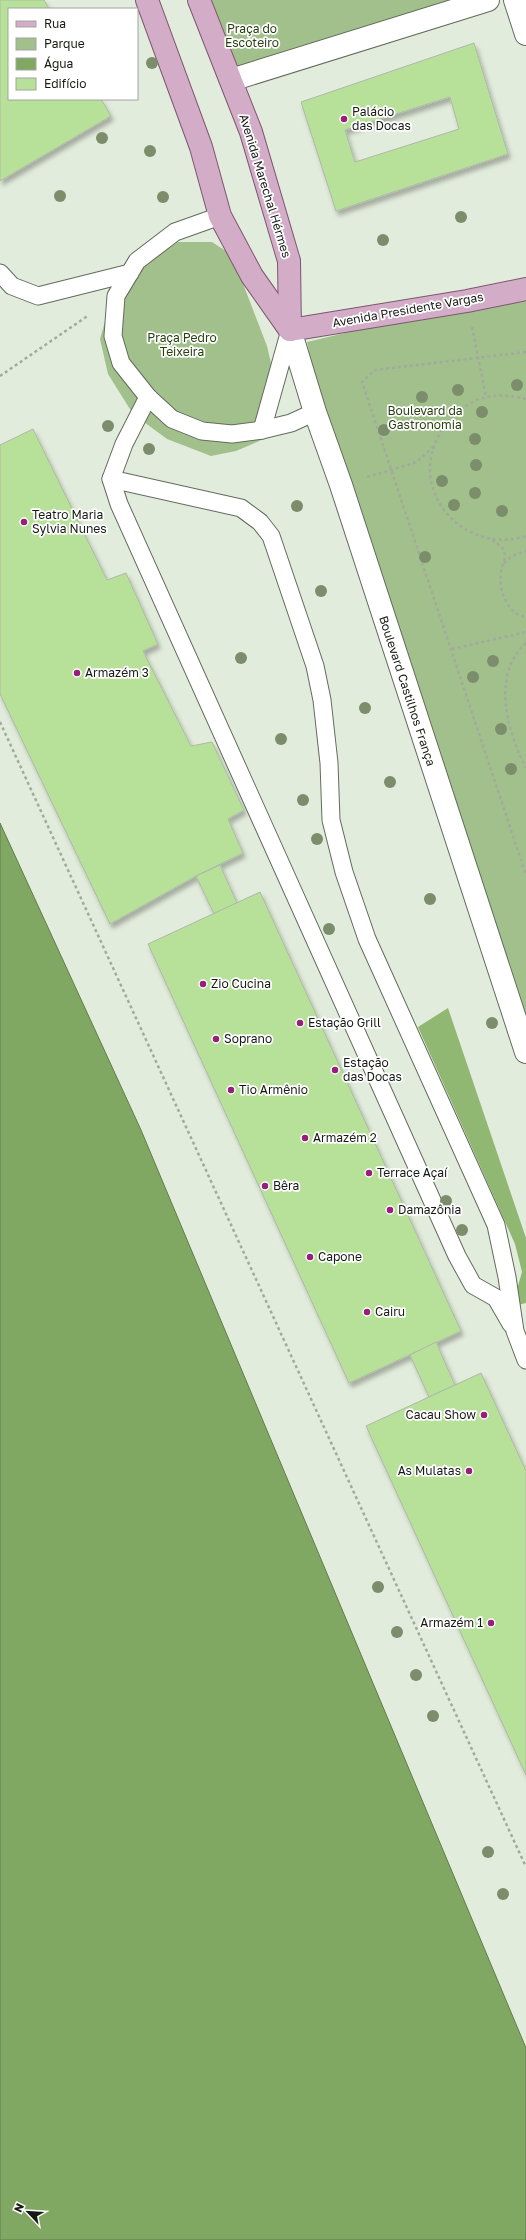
<svg xmlns="http://www.w3.org/2000/svg" width="526" height="2240" viewBox="0 0 526 2240" font-family="'Golos Text',sans-serif">
<style>
.green{fill:#a2c08c}
.forest{fill:#91b872}
.water{fill:#81a862;stroke:#617d4b}
.building{fill:#b7e098;stroke:#afb8a9;fill-rule:evenodd;filter:url(#shadow)}
.lines{fill:none;stroke-linecap:round;stroke-linejoin:round}
.lane-casing{stroke:#636b5d;stroke-width:19}
.street-casing{stroke:#636b5d;stroke-width:24}
.secondary-casing{stroke:#636b5d;stroke-width:24}
.primary-casing{stroke:#7e5670;stroke-width:24}
.path{stroke:#a2aa9d;stroke-width:2.5;stroke-dasharray:3 3;stroke-linecap:butt}
.lane{stroke:#fff;stroke-width:17}
.street{stroke:#fff;stroke-width:22}
.secondary{stroke:#fff;stroke-width:22}
.primary{stroke:#d3adc7;stroke-width:22}
.tree{fill:#7b8d6b}
.poi-dot{fill:#971f7a;stroke:#fff;stroke-width:1.5}
.labels{text-anchor:middle;stroke-width:3.5;stroke-linejoin:round;paint-order:stroke}
.park-label{font-size:12px;fill:#27400e;stroke:#fff}
.poi-label{font-size:12px;fill:#171a14;stroke:#fff;text-anchor:start}
.street-label{font-size:12px;fill:#171a14;stroke:#fff}
</style>
<defs>
<filter id="shadow"><feDropShadow dx="2.5" dy="4.5" stdDeviation="2" flood-color="#0004"/></filter>
</defs>
<rect width="100%" height="100%" fill="#e2ecdc"/>
<g class="green">
<polygon points="199,0 488,0 231,80"/>
<polygon points="178,242 212,242 232,255 267,346 273,372 277,407 271,436 236,451 211,456 167,439 133,414 108,374 100,339 108,311 143,264"/>
<polygon points="526,290 526,1052 327,444 307,342"/>
</g>
<polygon class="forest" points="448,1008 526,1238 526,1303 518,1305 515,1296 522,1272 515,1244 418,1027"/>
<polygon class="water" points="0,823 141,1130 526,2048 526,2240 0,2240"/>
<g class="building">
<polygon points="0,0 44,0 49,9 9,9 9,99 101,99 111,116 0,181"/>
<path d="M474,43L508,154L336,211L301,102ZM450,97L459,129L355,162L345,130Z"/>
<polygon points="33,429 107,580 126,573 158,644 143,651 191,746 212,742 244,810 228,819 243,853 196,876 110,924 0,694 0,445"/>
<polygon points="220,865 237,903 214,914 196,876"/>
<polygon points="260,892 461,1331 349,1383 148,944"/>
<polygon points="436,1342 455,1385 429,1397 410,1355"/>
<polygon points="481,1373 526,1471 526,1775 366,1426"/>
</g>
<g class="lines">
<g class="lane-casing">
<g id="lane">
<polyline points="220,216 175,232 137,261 116,296 113,336 121,363 148,397 172,419 202,431 232,434 262,430 291,423 315,412"/>
<polyline points="0,273 12,286 38,296 130,273"/>
<polyline points="148,397 124,444 111,479 119,504 457,1256 473,1285 496,1298 511,1324"/>
<polyline points="262,430 290,330"/>
<polyline points="111,479 241,508 260,522 271,536 315,666 322,700 329,763 331,820 344,872 367,939 496,1225 507,1277 515,1331 526,1360"/>
</g>
</g>
<g class="street-casing">
<g id="street">
<polyline points="515,0 526,34"/>
<polyline points="231,80 488,0"/>
</g>
</g>
<g class="secondary-casing">
<polyline id="secondary" points="290,330 315,412 341,485 526,1052"/>
</g>
<g class="primary-casing">
<g id="primary">
<polyline points="147,0 201,147 220,216 252,276 290,330"/>
<polyline points="199,0 251,132 289,261 290,330"/>
<polyline points="290,330 467,301 526,289"/>
</g>
</g>
<g class="path">
<polyline points="472,327 486,397"/>
<polyline points="526,352 375,370 362,382 526,875"/>
<polyline points="0,376 89,315"/>
<path d="M526,399C513,396 500,394 487,397C455,404 429,438 430,471C432,519 482,551 526,536"/>
<polyline points="367,477 417,462 434,446"/>
<path d="M492,540C496,543 501,546 504,550C507,558 502,564 501,572C498,588 507,615 526,617"/>
<polyline points="504,563 512,556 526,551"/>
<path d="M526,643C491,675 507,731 526,768"/>
<polyline points="452,649 526,632"/>
<polyline points="0,722 526,1867"/>
</g>
<use href="#lane" class="lane"/>
<use href="#street" class="street"/>
<use href="#secondary" class="secondary"/>
<use href="#primary" class="primary"/>
</g>
<g class="tree">
<circle cx="152" cy="63" r="6"/>
<circle cx="102" cy="138" r="6"/>
<circle cx="150" cy="151" r="6"/>
<circle cx="60" cy="196" r="6"/>
<circle cx="163" cy="197" r="6"/>
<circle cx="461" cy="217" r="6"/>
<circle cx="383" cy="240" r="6"/>
<circle cx="517" cy="385" r="6"/>
<circle cx="458" cy="390" r="6"/>
<circle cx="422" cy="397" r="6"/>
<circle cx="482" cy="412" r="6"/>
<circle cx="108" cy="426" r="6"/>
<circle cx="384" cy="430" r="6"/>
<circle cx="475" cy="439" r="6"/>
<circle cx="149" cy="449" r="6"/>
<circle cx="476" cy="465" r="6"/>
<circle cx="442" cy="481" r="6"/>
<circle cx="475" cy="493" r="6"/>
<circle cx="454" cy="505" r="6"/>
<circle cx="297" cy="506" r="6"/>
<circle cx="502" cy="511" r="6"/>
<circle cx="425" cy="557" r="6"/>
<circle cx="321" cy="591" r="6"/>
<circle cx="241" cy="658" r="6"/>
<circle cx="493" cy="661" r="6"/>
<circle cx="473" cy="677" r="6"/>
<circle cx="365" cy="708" r="6"/>
<circle cx="501" cy="729" r="6"/>
<circle cx="281" cy="739" r="6"/>
<circle cx="511" cy="769" r="6"/>
<circle cx="390" cy="782" r="6"/>
<circle cx="303" cy="800" r="6"/>
<circle cx="317" cy="839" r="6"/>
<circle cx="430" cy="899" r="6"/>
<circle cx="329" cy="929" r="6"/>
<circle cx="492" cy="1023" r="6"/>
<circle cx="446" cy="1201" r="6"/>
<circle cx="462" cy="1230" r="6"/>
<circle cx="378" cy="1587" r="6"/>
<circle cx="397" cy="1632" r="6"/>
<circle cx="416" cy="1675" r="6"/>
<circle cx="433" cy="1716" r="6"/>
<circle cx="488" cy="1852" r="6"/>
<circle cx="503" cy="1894" r="6"/>
</g>
<g class="poi-dot">
<circle cx="344" cy="119" r="4"/>
<circle cx="24" cy="522" r="4"/>
<circle cx="77" cy="673" r="4"/>
<circle cx="203" cy="984" r="4"/>
<circle cx="300" cy="1023" r="4"/>
<circle cx="216" cy="1039" r="4"/>
<circle cx="335" cy="1070" r="4"/>
<circle cx="231" cy="1090" r="4"/>
<circle cx="305" cy="1138" r="4"/>
<circle cx="369" cy="1173" r="4"/>
<circle cx="265" cy="1186" r="4"/>
<circle cx="390" cy="1210" r="4"/>
<circle cx="310" cy="1257" r="4"/>
<circle cx="367" cy="1312" r="4"/>
<circle cx="484" cy="1415" r="4"/>
<circle cx="469" cy="1471" r="4"/>
<circle cx="491" cy="1623" r="4"/>
</g>
<g class="labels">
<g class="park-label">
<text x="252" y="33">Praça do<tspan x="252" dy="14">Escoteiro</tspan></text>
<text x="182" y="342">Praça Pedro<tspan x="182" dy="14">Teixeira</tspan></text>
<text x="425" y="415">Boulevard da<tspan x="425" dy="14">Gastronomia</tspan></text>
</g>
<g class="poi-label">
<text x="352" y="116">Palácio<tspan x="352" dy="14">das Docas</tspan></text>
<text x="32" y="519">Teatro Maria<tspan x="32" dy="14">Sylvia Nunes</tspan></text>
<text x="85" y="677">Armazém 3</text>
<text x="211" y="988">Zio Cucina</text>
<text x="308" y="1027">Estação Grill</text>
<text x="224" y="1043">Soprano</text>
<text x="343" y="1067">Estação<tspan x="343" dy="14">das Docas</tspan></text>
<text x="239" y="1094">Tio Armênio</text>
<text x="313" y="1142">Armazém 2</text>
<text x="377" y="1177">Terrace Açaí</text>
<text x="273" y="1190">Bêra</text>
<text x="398" y="1214">Damazônia</text>
<text x="318" y="1261">Capone</text>
<text x="375" y="1316">Cairu</text>
<text x="476" y="1419" text-anchor="end">Cacau Show</text>
<text x="461" y="1475" text-anchor="end">As Mulatas</text>
<text x="483" y="1627" text-anchor="end">Armazém 1</text>
</g>
<g class="street-label">
<text transform="translate(265 186) rotate(73)" y="4">Avenida Marechal Hérmes</text>
<text transform="translate(408 310) rotate(-10)" y="4">Avenida Presidente Vargas</text>
<text transform="translate(407 691) rotate(72)" y="4">Boulevard Castilhos França</text>
</g>
</g>
<rect x="8" y="8" width="130" height="92" fill="#ffffff" stroke="#a2a3a1"/>
<rect x="16" y="21" width="20" height="6" fill="#d3adc7" stroke="#a2a3a1"/>
<text x="44" y="28" font-size="12" fill="#171a14">Rua</text>
<rect x="16" y="38" width="20" height="12" fill="#a2c08c" stroke="#a2a3a1"/>
<text x="44" y="48" font-size="12" fill="#171a14">Parque</text>
<rect x="16" y="58" width="20" height="12" fill="#81a862" stroke="#a2a3a1"/>
<text x="44" y="68" font-size="12" fill="#171a14">Água</text>
<rect x="16" y="78" width="20" height="12" fill="#b7e098" stroke="#a2a3a1"/>
<text x="44" y="88" font-size="12" fill="#171a14">Edifício</text>
<g transform="translate(28 2212) rotate(295)" stroke="#ffffff" stroke-width="3" paint-order="stroke">
<path d="M0-3L7 15L0 10L-7 15Z" fill="#171a14"/>
<text y="-6" font-size="11" font-weight="bold" text-anchor="middle" fill="#171a14">N</text>
</g>
</svg>
